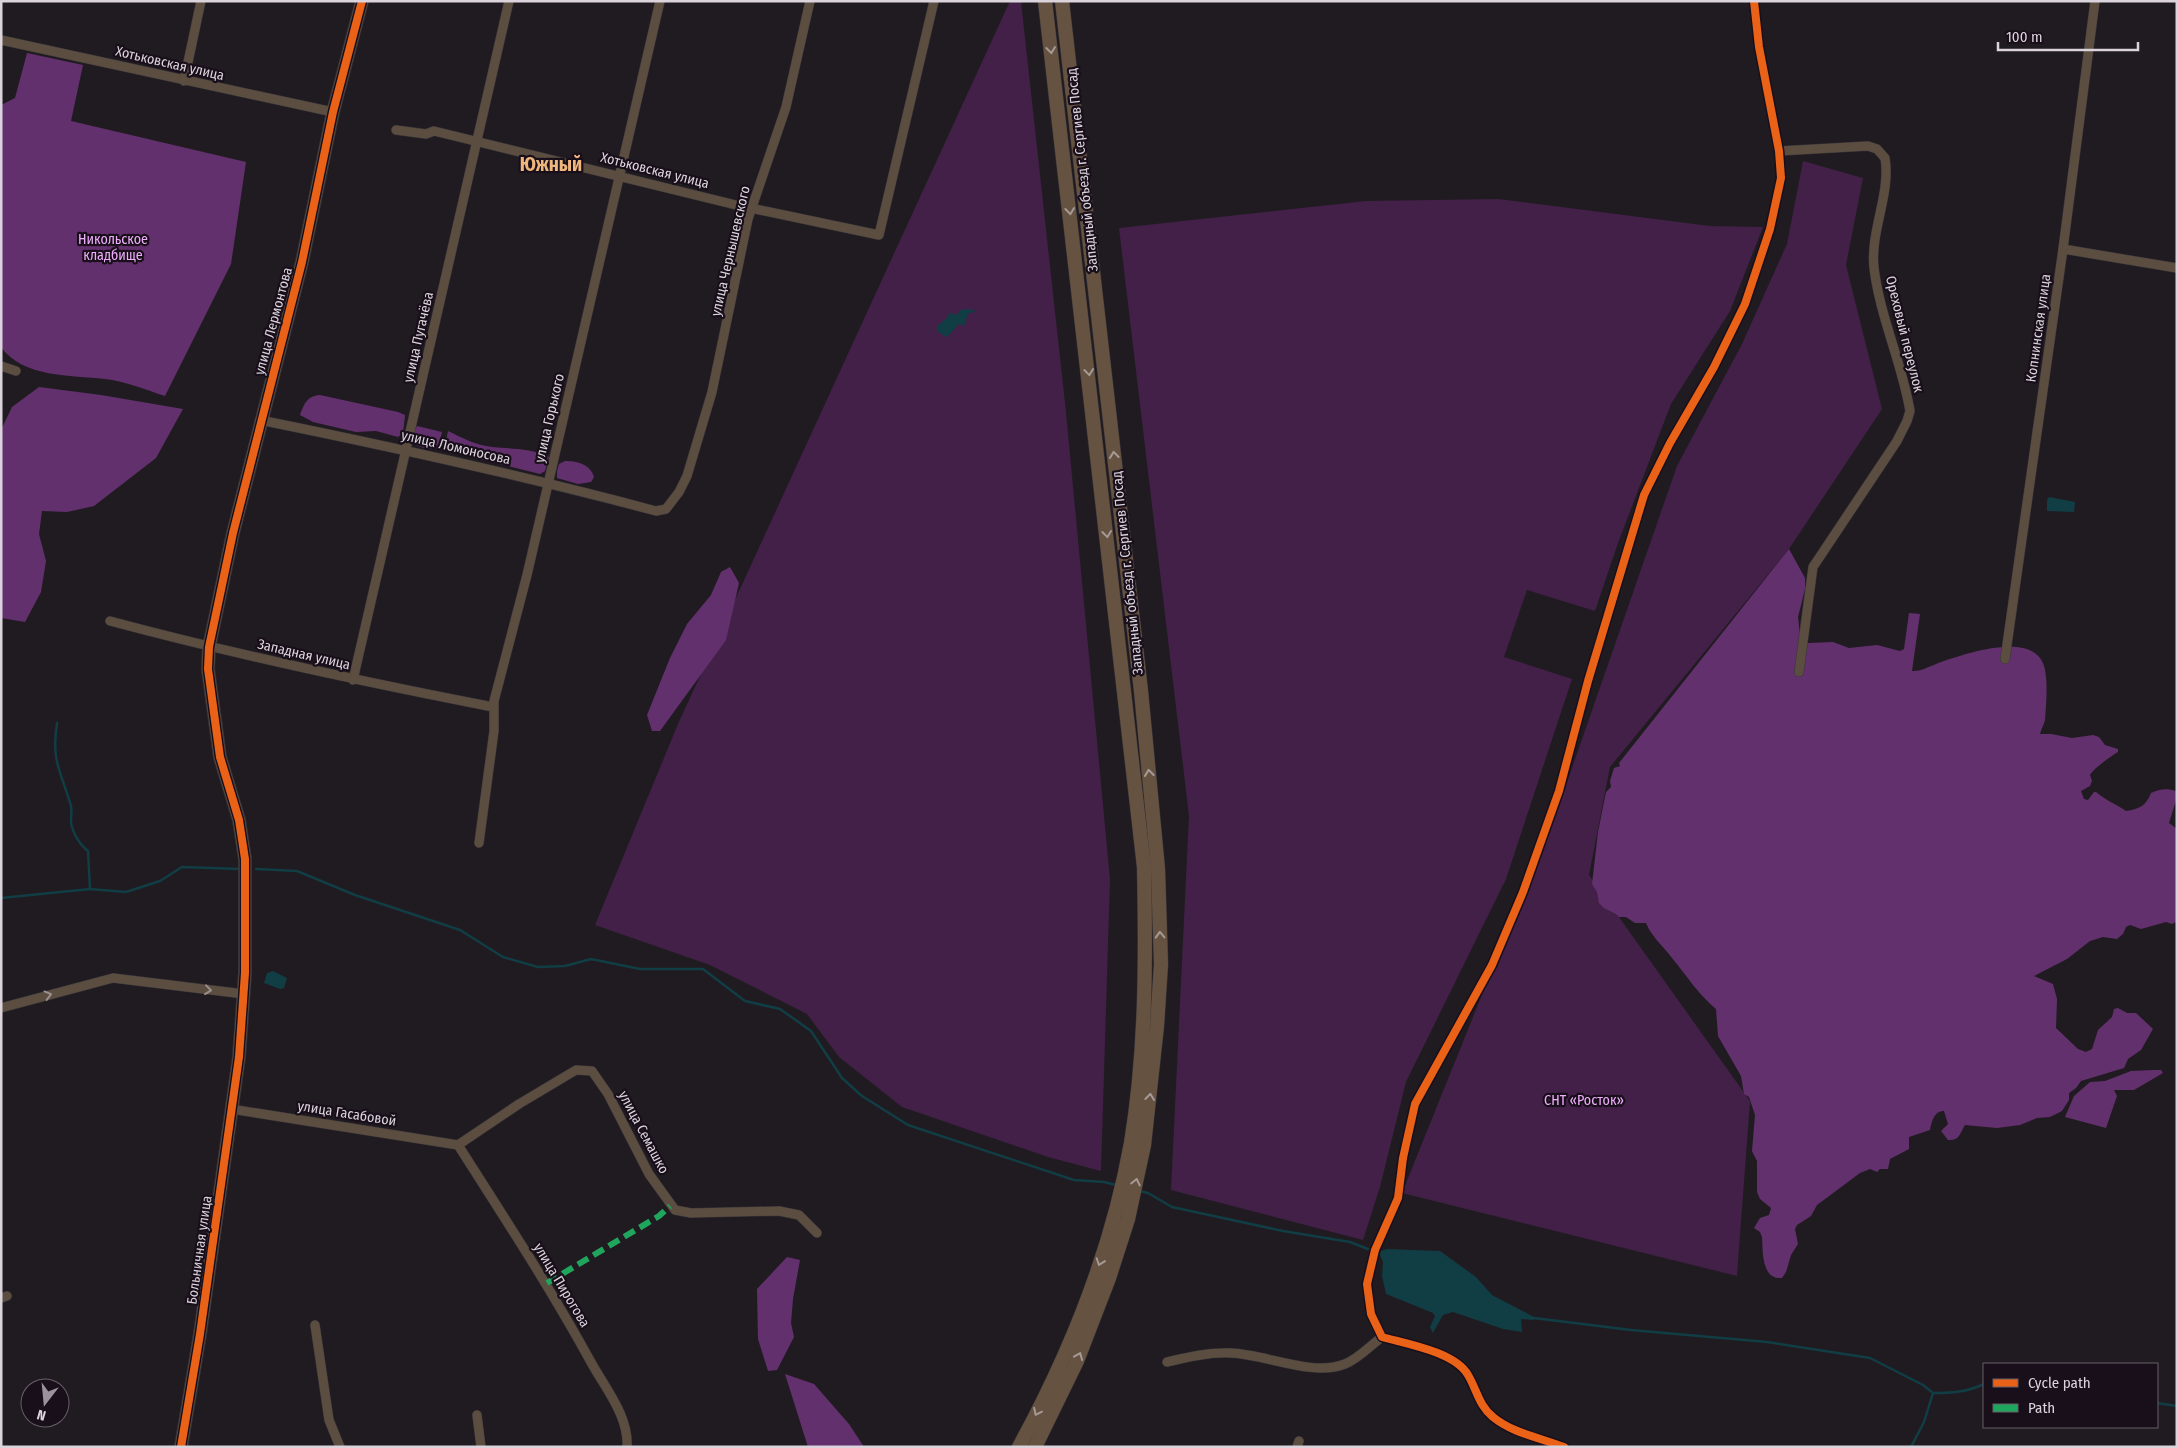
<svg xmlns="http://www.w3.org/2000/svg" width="2178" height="1448" viewBox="0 0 2178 1448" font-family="'Fira Sans Condensed',sans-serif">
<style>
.green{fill:#422048}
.forest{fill:#63306e}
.water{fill:#113d44}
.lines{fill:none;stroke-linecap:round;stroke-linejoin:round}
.stream{stroke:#113d44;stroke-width:2.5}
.street-casing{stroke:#39363a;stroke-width:10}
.secondary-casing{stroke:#39363a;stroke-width:14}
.primary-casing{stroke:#39363a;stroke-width:15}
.street{stroke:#5b4d40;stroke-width:9}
.secondary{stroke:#685746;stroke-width:12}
.primary{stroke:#655240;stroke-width:14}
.quiet{stroke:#20a55d;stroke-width:6;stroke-dasharray:12 6;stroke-linecap:butt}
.cycleway-casing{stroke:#190f1b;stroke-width:11}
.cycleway{stroke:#ea6118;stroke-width:8}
.oneway{stroke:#a69a96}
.oneway2{stroke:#9b908e}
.labels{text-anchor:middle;stroke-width:4.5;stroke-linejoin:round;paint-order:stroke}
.street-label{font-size:14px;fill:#dbd4dc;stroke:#190f1b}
.park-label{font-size:14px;fill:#efaefc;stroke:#190f1b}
.district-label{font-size:19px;font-weight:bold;fill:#f0b77d;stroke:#190f1b}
</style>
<rect width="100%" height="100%" fill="#201b21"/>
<g class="green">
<polygon points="1010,1 1021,1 1066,412 1110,879 1101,1171 1048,1157 902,1107 839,1057 807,1014 710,965 595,925 678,724"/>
<polygon points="1803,161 1863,178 1846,265 1882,409 1789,549 1610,767 1589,875 1750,1101 1737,1276 1402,1193 1492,970 1540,860 1677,466 1742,344 1787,244"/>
<polygon points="1498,199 1710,226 1763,227 1730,311 1671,404 1618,543 1595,611 1527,590 1504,657 1572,679 1506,879 1406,1082 1380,1187 1363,1240 1171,1190 1189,816 1119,228 1366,201"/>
</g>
<g class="forest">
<path d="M27,53L83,65L71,121L246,162L231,264L165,396C146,390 125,381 105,379C71,375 23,378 1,347V105L15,98Z"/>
<polygon points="39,387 101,395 183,409 156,458 94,506 67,512 42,511 39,534 46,561 41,592 25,622 1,618 1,430 12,407"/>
<path d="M320,395L398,412L405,415L403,433L398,437L376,431L356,432L313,422L300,415C304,404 307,396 320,395Z"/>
<polygon points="417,426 442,432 438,449 427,449 413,444 413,434"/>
<path d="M448,431C462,438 476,445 492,447C512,449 530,448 549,457L545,471L540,474L471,457L468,447L459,444L449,448L445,447Z"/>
<path d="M565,461C577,461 590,464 594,477L591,482L578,484L557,478V471L559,464Z"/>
<path d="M1789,549L1805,578V589L1798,617L1800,635L1803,641L1808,643L1833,642L1849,648L1877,645L1900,651L1904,649L1909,613L1920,614L1912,671C1921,672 1934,664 1944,661C1968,653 2038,629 2045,670C2048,686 2046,705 2045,720C2044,725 2041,729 2040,734H2051L2072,738L2093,735L2099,737L2105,745L2118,749V752C2110,757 2094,768 2090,775L2092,781L2090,786L2081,791L2084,799L2088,800L2094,792H2096C2105,800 2116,804 2126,811C2139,809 2146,806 2151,793C2159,789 2167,788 2176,791L2177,797L2169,823L2177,829V917L2176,922L2172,924L2166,922L2141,929L2130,925L2126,927L2123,934L2117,939L2103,937L2090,941L2067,959L2034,976L2053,984L2057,999L2056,1028L2078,1049L2086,1052L2092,1049L2098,1030L2112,1017L2114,1009L2118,1008L2127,1013H2136L2153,1029L2141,1050L2128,1059L2124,1068L2081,1081L2076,1088L2069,1093V1100L2062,1111L2050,1117L2037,1118L2020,1125L1997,1128L1965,1125C1960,1133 1960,1141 1948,1140L1941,1131L1948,1124L1944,1111C1934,1111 1932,1121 1930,1130L1909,1137V1149L1890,1159L1888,1169H1880L1877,1172L1870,1169L1860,1173L1817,1205L1811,1216L1797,1225L1795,1229L1798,1244L1791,1255L1786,1272L1782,1278C1761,1280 1763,1251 1762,1237L1760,1232L1754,1228L1760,1218L1769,1215L1771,1208L1760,1199L1757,1192V1161L1752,1151L1755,1115L1749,1097L1744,1094L1741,1076L1718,1036L1716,1009C1698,994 1687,976 1672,958C1663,946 1651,936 1646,923H1635L1626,917H1619L1616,914L1604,908L1599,903L1597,892L1592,884L1598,832L1606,792L1611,787L1610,781L1614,768L1620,766L1619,763Z"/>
<polygon points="730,567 739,583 726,640 660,731 652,731 647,715 670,658 687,624 711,595 721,572"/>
<polygon points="2153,1070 2161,1070 2163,1073 2134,1090 2114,1090 2117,1096 2106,1128 2065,1117 2074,1096 2090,1082 2105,1081 2131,1071"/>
<polygon points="787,1257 800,1260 793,1299 791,1323 794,1337 777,1370 768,1371 758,1339 757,1289"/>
<polygon points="785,1374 814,1384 849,1424 864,1447 808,1447"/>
</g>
<g class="water">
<polygon points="970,309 976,311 968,314 964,326 959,324 947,337 938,332 937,326 947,318 949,313 957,315 960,310"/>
<polygon points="2049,497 2075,502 2074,512 2047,511 2047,500"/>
<polygon points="273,971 287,978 284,988 280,989 264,983 267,973"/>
<polygon points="1387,1249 1440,1251 1476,1277 1492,1295 1536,1318 1533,1320 1521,1319 1522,1332 1503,1329 1453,1312 1443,1315 1433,1333 1430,1327 1435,1316 1433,1313 1386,1294 1382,1276 1383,1262 1380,1255 1381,1251"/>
</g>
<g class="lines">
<g class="stream">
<path d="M57,723C51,762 61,771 71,806C72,811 71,816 71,822C72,832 80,845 88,851L90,889"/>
<polyline points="256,869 297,871 355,895 460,930 503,957 538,967 565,966 591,959 640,969 703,969 745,1001 780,1009 811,1031 842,1078 862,1096 908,1125 1074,1180 1104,1182 1116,1185"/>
<polyline points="1,898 90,889 126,892 160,881 182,867 240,869"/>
<polyline points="1139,1191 1148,1193 1172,1207 1283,1231 1350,1242 1368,1249"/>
<path d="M1534,1318L1631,1330L1767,1342L1870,1358L1923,1385L1933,1393C1952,1393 1967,1392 1984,1384"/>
<polyline points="2157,1403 2177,1406"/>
<polyline points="1911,1447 1924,1422 1933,1393"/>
</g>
<g class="street-casing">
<g id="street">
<polyline points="1,40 333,112"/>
<polyline points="184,81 201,1"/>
<polyline points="396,130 426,134 434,131 736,205 879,235 934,1"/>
<path d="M1779,151L1868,146L1877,149L1885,158C1891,194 1870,231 1874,268C1880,317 1902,363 1910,411L1907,421L1897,441L1813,567L1799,672"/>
<polyline points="2063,249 2177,268"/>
<polyline points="1,366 16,371"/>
<path d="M260,420C393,447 525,476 656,511L666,509L679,492L687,476L712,392L748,219L786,107L810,1"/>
<path d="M110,621C237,655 364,682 493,707"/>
<polyline points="2005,659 2063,249 2095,1"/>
<polyline points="353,680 509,1"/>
<polyline points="479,843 494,731 494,701 527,575 660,1"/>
<polyline points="1,1008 113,978 244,994"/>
<polyline points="231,1109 458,1145"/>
<polyline points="458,1145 519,1104 576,1070 592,1071 608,1094 649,1174 675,1210 691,1213 779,1211 799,1215 817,1233"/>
<path d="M458,1145C504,1217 551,1289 592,1364C606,1389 629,1417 627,1447"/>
<polyline points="1,1298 7,1296"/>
<polyline points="315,1325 329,1420 340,1447"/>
<path d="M1167,1362C1188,1357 1210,1352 1231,1353C1265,1354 1312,1377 1345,1364C1358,1359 1371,1345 1382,1337"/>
<polyline points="477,1415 481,1447"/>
<polyline points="1297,1447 1299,1441"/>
<path d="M1564,1447C1541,1438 1512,1433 1493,1417C1479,1406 1477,1390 1468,1375C1455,1352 1407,1344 1382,1337L1371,1314L1367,1284L1375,1250L1398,1198L1403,1158L1415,1104L1492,965L1523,892L1559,791L1588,681L1644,495L1670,443L1714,367L1745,304L1770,229L1781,178L1779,151L1759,47L1754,1"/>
</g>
</g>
<g class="secondary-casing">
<polyline id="secondary" points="181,1447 200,1334 239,1057 245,973 245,859 239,820 220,757 208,669 209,647 233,533 302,262 333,112 362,1"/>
</g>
<g class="primary-casing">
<g id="primary">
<path d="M1019,1447C1071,1352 1112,1249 1131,1143C1146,1052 1146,959 1144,867L1045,1"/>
<polyline points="1035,1447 1077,1361 1109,1278 1128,1219 1144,1145 1157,1026 1161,964 1158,869 1141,691 1062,1"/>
</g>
</g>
<use href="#street" class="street"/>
<use href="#secondary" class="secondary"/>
<use href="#primary" class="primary"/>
<polyline class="quiet" points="547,1283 659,1216 670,1206"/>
<g class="cycleway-casing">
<g id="cycleway">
<polyline points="181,1447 200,1334 239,1057 245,973 245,859 239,820 220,757 208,669 209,647 233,533 302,262 333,112 362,1"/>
<path d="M1564,1447C1541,1438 1512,1433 1493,1417C1479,1406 1477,1390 1468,1375C1455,1352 1407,1344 1382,1337L1371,1314L1367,1284L1375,1250L1398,1198L1403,1158L1415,1104L1492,965L1523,892L1559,791L1588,681L1644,495L1670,443L1714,367L1745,304L1770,229L1781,178L1779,151L1759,47L1754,1"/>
</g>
</g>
<use href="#cycleway" class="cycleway"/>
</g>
<defs><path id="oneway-chevron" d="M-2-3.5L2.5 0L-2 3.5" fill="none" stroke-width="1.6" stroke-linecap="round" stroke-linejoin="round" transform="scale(1.25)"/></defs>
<g class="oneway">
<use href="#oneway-chevron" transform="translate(1051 50) rotate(83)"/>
<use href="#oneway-chevron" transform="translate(1070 211) rotate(84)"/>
<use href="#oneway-chevron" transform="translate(1089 372) rotate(83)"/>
<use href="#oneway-chevron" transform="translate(1114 455) rotate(-96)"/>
<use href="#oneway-chevron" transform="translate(1107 534) rotate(83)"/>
<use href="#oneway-chevron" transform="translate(1149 773) rotate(-96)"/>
<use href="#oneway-chevron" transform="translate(1160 935) rotate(-92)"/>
<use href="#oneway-chevron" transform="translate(1150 1097) rotate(-84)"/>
<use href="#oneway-chevron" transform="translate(1136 1182) rotate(-77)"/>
<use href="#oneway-chevron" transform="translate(1100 1262) rotate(109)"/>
<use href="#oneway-chevron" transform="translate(1079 1356) rotate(-68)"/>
<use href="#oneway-chevron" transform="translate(1037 1412) rotate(116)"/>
</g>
<g class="oneway2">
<use href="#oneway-chevron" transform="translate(208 990) rotate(7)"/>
<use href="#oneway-chevron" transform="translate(48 995) rotate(-15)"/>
</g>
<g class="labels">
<g class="street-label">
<text transform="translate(170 63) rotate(13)" y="5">Хотьковская улица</text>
<text transform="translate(655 170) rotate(14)" y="5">Хотьковская улица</text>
<text transform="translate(1082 170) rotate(-96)" y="5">Западный объезд г. Сергиев Посад</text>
<text transform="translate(730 251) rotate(-77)" y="5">улица Чернышевского</text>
<text transform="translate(273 321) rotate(-75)" y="5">улица Лермонтова</text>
<text transform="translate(2038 328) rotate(-82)" y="5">Копнинская улица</text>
<text transform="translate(1905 334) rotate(76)" y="5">Ореховый переулок</text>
<text transform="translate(418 337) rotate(-77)" y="5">улица Пугачёва</text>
<text transform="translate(549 418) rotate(-77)" y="5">улица Горького</text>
<text transform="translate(456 447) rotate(13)" y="5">улица Ломоносова</text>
<text transform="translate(1127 573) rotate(-96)" y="5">Западный объезд г. Сергиев Посад</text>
<text transform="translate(304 654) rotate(13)" y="5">Западная улица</text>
<text transform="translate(347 1113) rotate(9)" y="5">улица Гасабовой</text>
<text transform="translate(644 1132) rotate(62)" y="5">улица Семашко</text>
<text transform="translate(199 1250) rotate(-82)" y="5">Больничная улица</text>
<text transform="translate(562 1285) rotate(59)" y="5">улица Пирогова</text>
</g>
<g class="park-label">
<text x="113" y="244">Никольское<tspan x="113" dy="16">кладбище</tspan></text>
<text x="1584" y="1105">СНТ «Росток»</text>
</g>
<g class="district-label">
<text x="551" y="171">Южный</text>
</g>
</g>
<rect width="2178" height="1448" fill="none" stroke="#dbd4dc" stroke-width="5"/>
<rect x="1983" y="1363" width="175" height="65" fill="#190f1b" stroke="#675e68"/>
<rect x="1993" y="1379" width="25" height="8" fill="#ea6118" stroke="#675e68"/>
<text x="2028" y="1388" font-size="15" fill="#dbd4dc">Cycle path</text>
<rect x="1993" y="1404" width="25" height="8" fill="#20a55d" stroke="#675e68"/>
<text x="2028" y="1413" font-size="15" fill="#dbd4dc">Path</text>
<g transform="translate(45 1403) rotate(196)"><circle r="24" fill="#190f1b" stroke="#675e68"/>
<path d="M0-4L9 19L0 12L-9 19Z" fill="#9a939b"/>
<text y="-8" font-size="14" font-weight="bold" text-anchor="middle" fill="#dbd4dc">N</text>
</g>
<path d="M1998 42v8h140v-8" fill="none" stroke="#dbd4dc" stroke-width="2.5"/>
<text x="2006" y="42" font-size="15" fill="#dbd4dc" stroke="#190f1b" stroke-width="4" paint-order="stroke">100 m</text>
</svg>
